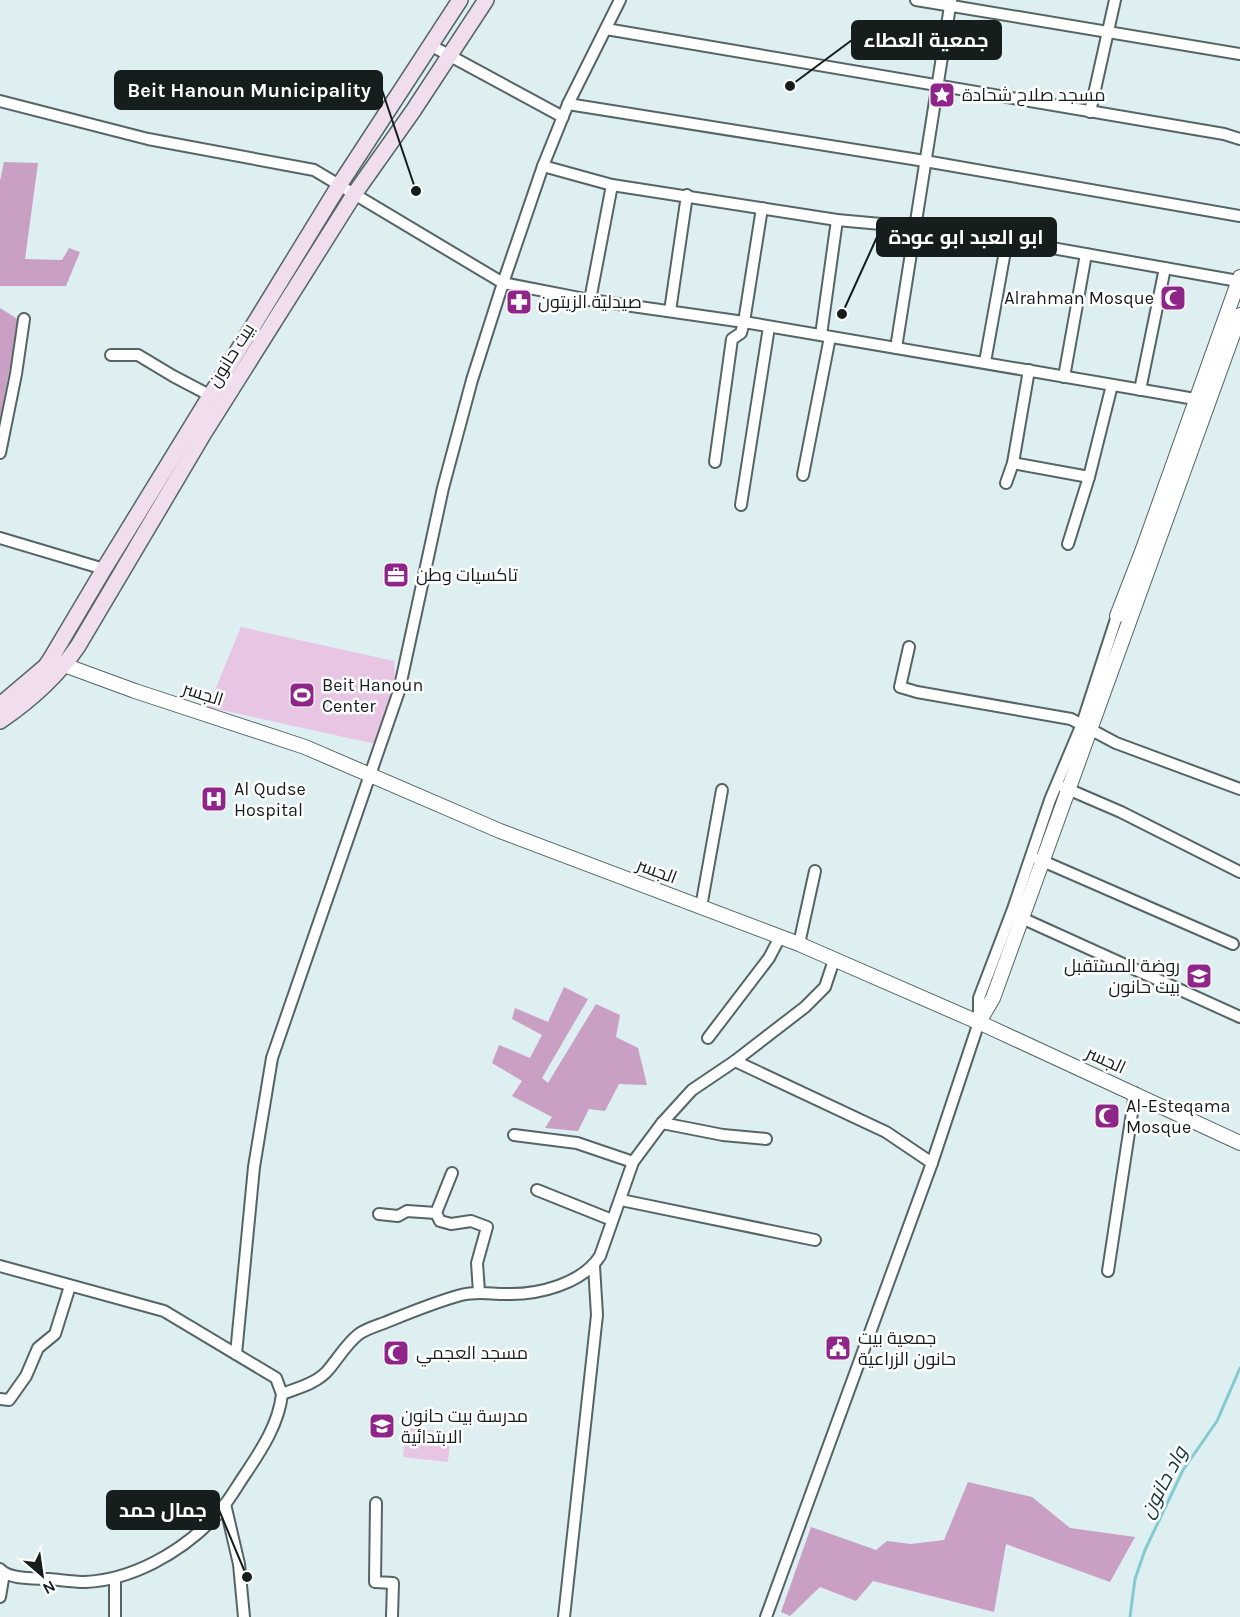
<svg xmlns="http://www.w3.org/2000/svg" width="1240" height="1617" viewBox="0 0 1240 1617" font-family="Karla,Cairo,sans-serif">
<style>
.green{fill:#e8c5e3}
.forest{fill:#c99fc3}
.lines{fill:none;stroke-linecap:round;stroke-linejoin:round}
.stream{stroke:#84cace;stroke-width:3}
.minor-casing{stroke:#556565;stroke-width:14}
.tertiary-casing{stroke:#556565;stroke-width:16}
.secondary-casing{stroke:#556565;stroke-width:18}
.minor{stroke:#fff;stroke-width:10}
.tertiary{stroke:#fff;stroke-width:14}
.secondary{stroke:#f0deee;stroke-width:15}
.labels{text-anchor:middle;stroke-width:5;stroke-linejoin:round;paint-order:stroke}
.poi-label{font-size:18px;fill:#161d1d;stroke:#fff;text-anchor:start}
.street-label{font-size:18px;fill:#161d1d;stroke:#fff}
.water-label{font-size:20px;font-style:italic;fill:#123537;stroke:#fff}
.leader{fill:none;stroke:#161d1d;stroke-width:2}
.callout-dot{fill:#161d1d;stroke:#fff;stroke-width:2}
.callout{fill:#161d1d;stroke:#161d1d;stroke-width:2}
.callout-label{font-size:20px;text-anchor:middle;font-weight:bold;fill:#fff}
</style>
<rect width="100%" height="100%" fill="#ddeff0"/>
<g class="green">
<polygon points="241,627 394,661 395,682 376,744 208,707"/>
<polygon points="406,1428 451,1432 448,1462 403,1457"/>
</g>
<g class="forest">
<polygon points="4,162 38,163 25,259 62,260 69,248 80,252 66,286 0,286 0,181"/>
<polygon points="0,308 19,320 0,419"/>
<polygon points="564,987 588,999 542,1078 548,1083 596,1004 620,1015 616,1037 638,1048 647,1085 619,1084 605,1111 589,1109 578,1131 545,1128 552,1117 512,1096 522,1081 492,1063 499,1045 530,1058 542,1035 512,1019 515,1008 548,1022"/>
<polygon points="968,1482 1032,1497 1070,1528 1135,1537 1110,1582 1006,1544 994,1612 873,1581 856,1601 820,1587 790,1616 781,1612 811,1527 876,1550 887,1541 911,1544 944,1540"/>
</g>
<g class="lines">
<polyline class="stream" points="1130,1617 1135,1579 1145,1550 1183,1470 1217,1421 1240,1368"/>
<g class="minor-casing">
<g id="minor">
<polyline points="916,0 1240,54"/>
<polyline points="606,29 1224,134 1240,139"/>
<polyline points="430,45 563,117"/>
<polyline points="0,101 148,139 314,170 503,283 590,300 744,322 1195,399"/>
<polyline points="568,104 925,161 1240,216"/>
<polyline points="1090,112 1115,0"/>
<polyline points="543,166 612,185 837,220 914,227 1007,240 1238,281"/>
<polyline points="590,300 612,185"/>
<polyline points="670,311 687,195"/>
<polyline points="821,335 837,220"/>
<polyline points="896,348 951,0"/>
<polyline points="111,355 138,355 173,376 211,396"/>
<polyline points="985,362 1007,240"/>
<polyline points="1029,370 1013,463 1089,477"/>
<polyline points="1064,377 1086,254"/>
<polyline points="1140,390 1165,268"/>
<polyline points="0,453 16,374 24,319"/>
<polyline points="715,462 732,339 741,333 744,322 762,208"/>
<polyline points="803,475 830,337"/>
<polyline points="1006,483 1013,463"/>
<polyline points="741,505 769,327"/>
<polyline points="0,538 104,569"/>
<polyline points="1068,544 1089,477 1112,385"/>
<polyline points="909,647 900,687 917,692 1071,719 1116,743 1240,789"/>
<polyline points="1063,787 1121,812 1240,872"/>
<polyline points="1038,859 1233,944"/>
<polyline points="701,907 722,790"/>
<polyline points="1019,913 1026,920 1240,1017"/>
<polyline points="799,944 815,871"/>
<polyline points="708,1038 769,958 780,937"/>
<polyline points="735,1061 886,1132 932,1163"/>
<polyline points="662,1123 692,1090 735,1061 805,1007 825,987 834,960"/>
<polyline points="514,1135 577,1143 633,1162"/>
<polyline points="452,1173 436,1213 440,1221 451,1224 471,1221 487,1227 477,1263 479,1292"/>
<polyline points="537,1190 612,1220"/>
<polyline points="621,1200 815,1240"/>
<polyline points="379,1214 398,1216 407,1211 436,1213"/>
<polyline points="0,1266 164,1311 276,1378 282,1394"/>
<polyline points="1108,1271 1135,1093"/>
<polyline points="236,1354 254,1167 272,1058 399,691 443,488 472,380 503,283 543,166 568,104 620,0"/>
<polyline points="0,1399 9,1400 26,1376 38,1348 55,1334 70,1286"/>
<polyline points="376,1503 375,1582 393,1583 392,1617"/>
<polyline points="225,1504 239,1564 244,1617"/>
<path d="M0,1569C10,1580 34,1578 49,1579C61,1580 73,1582 85,1582C132,1580 179,1553 211,1521C225,1508 235,1489 246,1473C262,1449 279,1423 282,1394C298,1388 318,1383 329,1369C339,1357 347,1343 359,1334C366,1329 376,1326 384,1323C409,1313 435,1302 461,1295C477,1291 490,1294 506,1294C538,1295 582,1284 600,1256L633,1162L662,1123L723,1135L766,1139"/>
<polyline points="115,1578 115,1617"/>
<polyline points="0,1597 4,1573"/>
<polyline points="564,1617 597,1315 594,1266"/>
<polyline points="766,1617 932,1163 979,1022 979,998 1013,909 1050,800 1082,724 1117,616"/>
</g>
</g>
<g class="tertiary-casing">
<g id="tertiary">
<polyline points="1117,616 1143,549 1240,277"/>
<polyline points="56,662 135,691 305,747 500,831 799,944 987,1026 1240,1143"/>
<polyline points="979,1022 993,998 1240,315"/>
</g>
</g>
<g class="secondary-casing">
<g id="secondary">
<polyline points="0,705 45,667 50,660 104,569 340,184 460,0"/>
<path d="M0,721C31,700 57,677 78,646L204,433L355,193L413,111L486,0"/>
</g>
</g>
<use href="#minor" class="minor"/>
<use href="#tertiary" class="tertiary"/>
<use href="#secondary" class="secondary"/>
</g>
<defs>
<g id="sight-square" transform="scale(1.35)"><rect x="-9" y="-9" width="18" height="18" rx="4" fill="#8f2588" stroke="#fff"/><path d="M0-6L1.8-2.2L6-1.7L2.9 1.2L3.7 5.4L0 3.3L-3.7 5.4L-2.9 1.2L-6-1.7L-1.8-2.2Z" fill="#fff"/></g>
<g id="mosque-square" transform="scale(1.35)"><rect x="-9" y="-9" width="18" height="18" rx="4" fill="#8f2588" stroke="#fff"/><path d="M3.5-4.9A6 6 0 1 0 3.5 4.9A5 5 0 1 1 3.5-4.9Z" fill="#fff"/></g>
<g id="pharmacy-square" transform="scale(1.35)"><rect x="-9" y="-9" width="18" height="18" rx="4" fill="#8f2588" stroke="#fff"/><path d="M-2-6h4v4h4v4h-4v4h-4v-4h-4v-4h4Z" fill="#fff"/></g>
<g id="office-square" transform="scale(1.35)"><rect x="-9" y="-9" width="18" height="18" rx="4" fill="#8f2588" stroke="#fff"/><path d="M-6-3h4V-5.5h4V-3h4V5H-6ZM-1-4.5V-3h2v-1.5ZM-6 0V1H6V0Z" fill="#fff"/></g>
<g id="stadium-square" transform="scale(1.35)"><rect x="-9" y="-9" width="18" height="18" rx="4" fill="#8f2588" stroke="#fff"/><path d="M0-5a6.5 5 0 1 0 0 10a6.5 5 0 1 0 0-10ZM-3.5-1.8h7v3.6h-7Z" fill="#fff"/></g>
<g id="hospital-square" transform="scale(1.35)"><rect x="-9" y="-9" width="18" height="18" rx="4" fill="#8f2588" stroke="#fff"/><path d="M-5-5h3v3.5h4V-5h3V5h-3V1.5h-4V5h-3Z" fill="#fff"/></g>
<g id="school-square" transform="scale(1.35)"><rect x="-9" y="-9" width="18" height="18" rx="4" fill="#8f2588" stroke="#fff"/><path d="M0-5L7-2L0 1L-7-2ZM-4 1L0 2.5L4 1V4Q0 6-4 4Z" fill="#fff"/></g>
<g id="civic-square" transform="scale(1.35)"><rect x="-9" y="-9" width="18" height="18" rx="4" fill="#8f2588" stroke="#fff"/><path d="M-.6-6.5H3V-4.5H.6V-3L4-1V1h2V6H-6V1h2V-1L-.6-3ZM-1.2 2.5V6h2.4V2.5Z" fill="#fff"/></g>
</defs>
<g fill-rule="evenodd">
<use href="#sight-square" x="942" y="95"/>
<use href="#mosque-square" x="1173" y="298"/>
<use href="#pharmacy-square" x="519" y="302"/>
<use href="#office-square" x="396" y="575"/>
<use href="#stadium-square" x="302" y="695"/>
<use href="#hospital-square" x="214" y="799"/>
<use href="#school-square" x="1199" y="976"/>
<use href="#mosque-square" x="1107" y="1116"/>
<use href="#civic-square" x="838" y="1348"/>
<use href="#mosque-square" x="396" y="1353"/>
<use href="#school-square" x="382" y="1426"/>
</g>
<g class="labels">
<g class="poi-label">
<text x="962" y="101">مسجد صلاح شحادة</text>
<text x="1154" y="304" text-anchor="end">Alrahman Mosque</text>
<text x="538" y="308">صيدلية الزيتون</text>
<text x="416" y="581">تاكسيات وطن</text>
<text x="322" y="691">Beit Hanoun<tspan x="322" dy="21">Center</tspan></text>
<text x="234" y="795">Al Qudse<tspan x="234" dy="21">Hospital</tspan></text>
<text x="1180" y="972" text-anchor="end">روضة المستقبل<tspan x="1180" dy="21">بيت حانون</tspan></text>
<text x="1126" y="1112">Al-Esteqama<tspan x="1126" dy="21">Mosque</tspan></text>
<text x="858" y="1344">جمعية بيت<tspan x="858" dy="21">حانون الزراعية</tspan></text>
<text x="416" y="1359">مسجد العجمي</text>
<text x="401" y="1422">مدرسة بيت حانون<tspan x="401" dy="21">الابتدائية</tspan></text>
</g>
<g class="street-label">
<text transform="translate(231 355) rotate(-58)" y="6">بيت حانون</text>
<text transform="translate(203 694) rotate(18)" y="6">الجسر</text>
<text transform="translate(657 871) rotate(21)" y="6">الجسر</text>
<text transform="translate(1106 1060) rotate(25)" y="6">الجسر</text>
</g>
<g class="water-label">
<text transform="translate(1163 1482) rotate(-62)" y="7">واد حانون</text>
</g>
</g>
<path class="leader" d="M790 86L852 40M416 191L382 90M842 314L877 237M247 1577L219 1510"/>
<g class="callout-dot">
<circle cx="790" cy="86" r="6"/>
<circle cx="416" cy="191" r="6"/>
<circle cx="842" cy="314" r="6"/>
<circle cx="247" cy="1577" r="6"/>
</g>
<g class="callout">
<rect x="852" y="21" width="149" height="38" rx="6"/>
<rect x="115" y="71" width="267" height="38" rx="6"/>
<rect x="877" y="218" width="179" height="38" rx="6"/>
<rect x="107" y="1491" width="112" height="38" rx="6"/>
</g>
<g class="callout-label">
<text x="926" y="47">جمعية العطاء</text>
<text x="249" y="97">Beit Hanoun Municipality</text>
<text x="966" y="244">ابو العبد ابو عودة</text>
<text x="163" y="1517">جمال حمد</text>
</g>
<g transform="translate(42 1575) rotate(151)" stroke="#ffffff" stroke-width="4.5" paint-order="stroke">
<path d="M0-4.5L10 22L0 15L-10 22Z" fill="#161d1d"/>
<text y="-9" font-size="16" font-weight="bold" text-anchor="middle" fill="#161d1d">N</text>
</g>
</svg>
